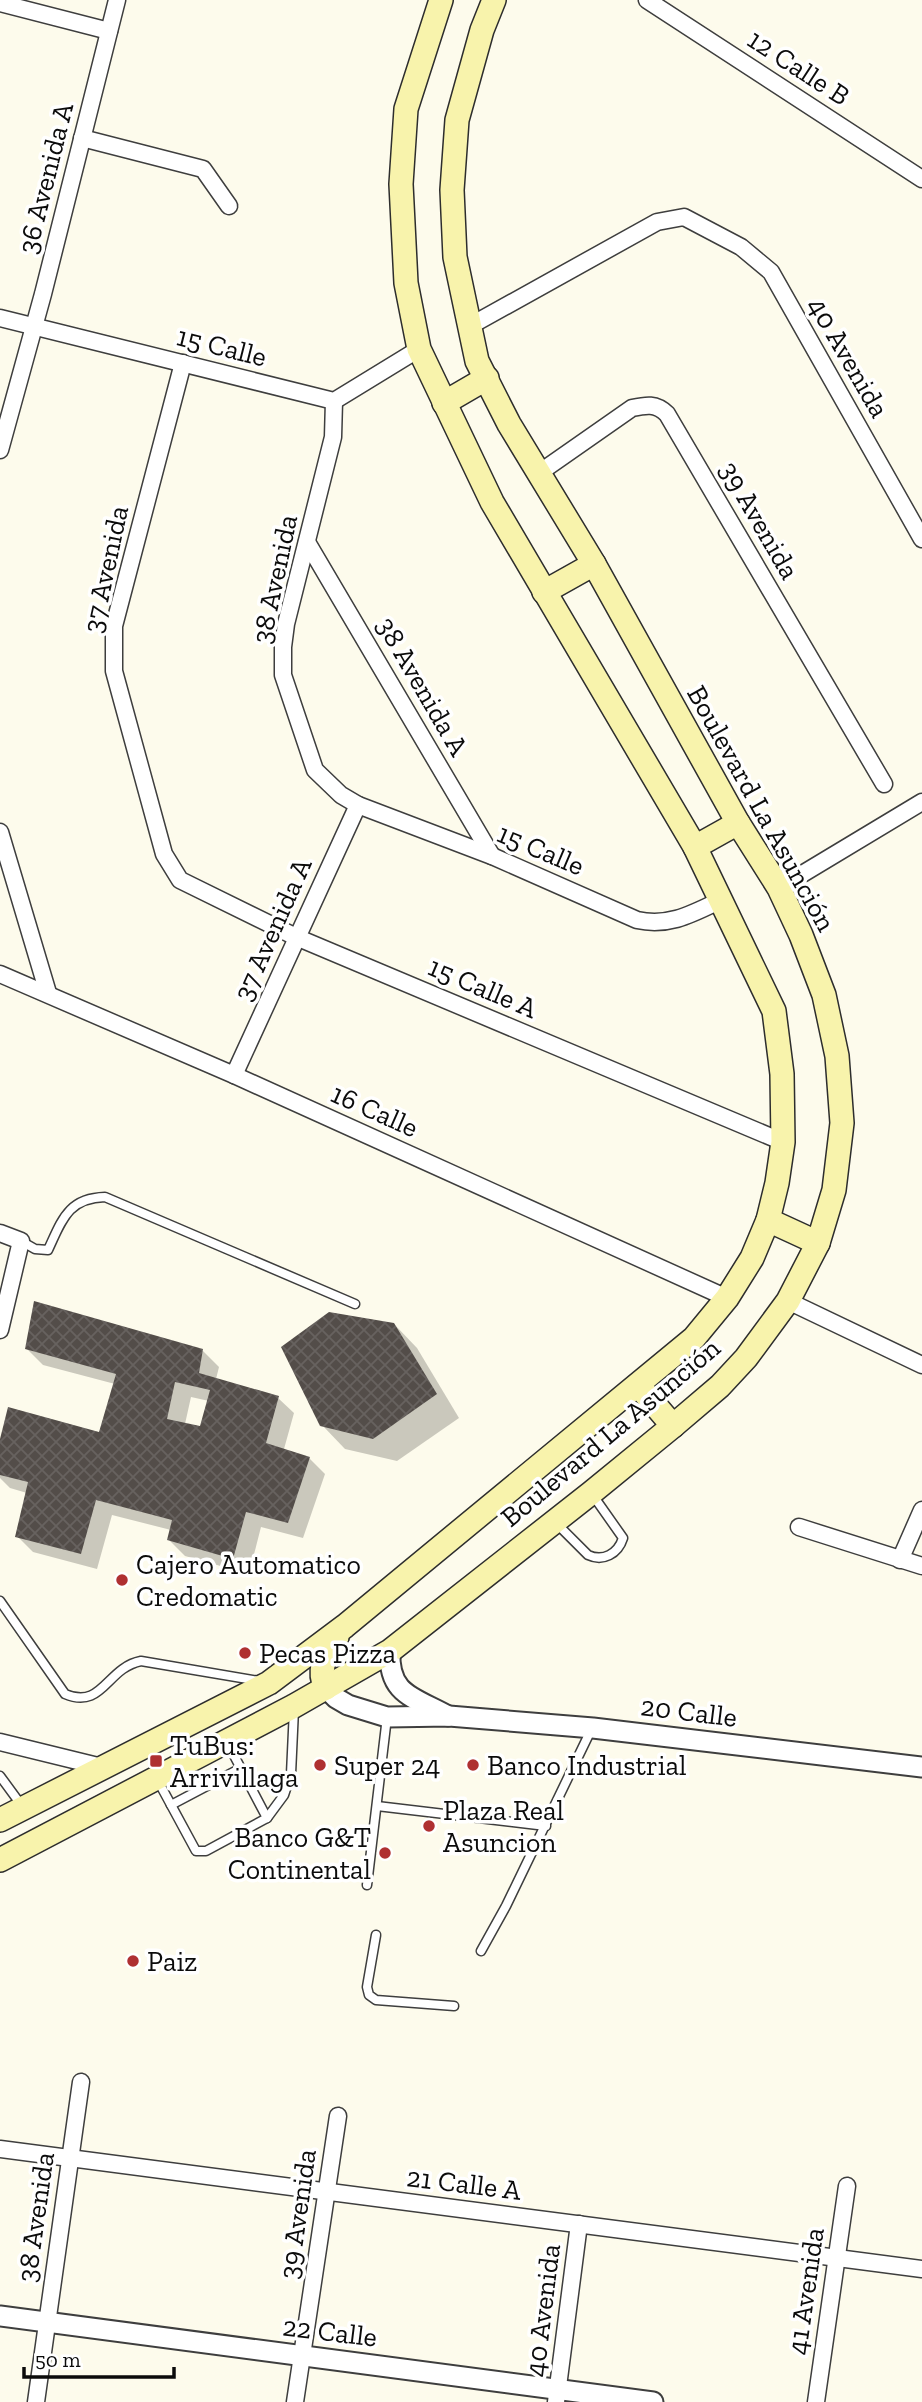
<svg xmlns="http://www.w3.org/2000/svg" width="922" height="2402" viewBox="0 0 922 2402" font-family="'Zilla Slab',serif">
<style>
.shadow{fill:#0003;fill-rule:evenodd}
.building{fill:url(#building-cross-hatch);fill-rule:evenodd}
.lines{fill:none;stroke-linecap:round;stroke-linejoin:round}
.service-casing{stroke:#3e3e3e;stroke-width:11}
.minor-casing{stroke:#3e3e3e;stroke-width:19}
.tertiary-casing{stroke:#3e3e3e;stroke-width:23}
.secondary-casing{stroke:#2d2d2d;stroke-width:26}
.service{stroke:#fff;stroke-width:8}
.minor{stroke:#fff;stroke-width:16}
.tertiary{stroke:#fff;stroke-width:19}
.secondary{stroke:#f8f3ac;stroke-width:23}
.poi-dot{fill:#af3031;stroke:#fff;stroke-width:2.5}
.labels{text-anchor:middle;stroke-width:7;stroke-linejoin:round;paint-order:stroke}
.street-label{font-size:28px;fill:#0b0b0b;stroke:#fff}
.poi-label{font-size:28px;fill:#0b0b0b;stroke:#fff;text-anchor:start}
</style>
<defs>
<pattern id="building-cross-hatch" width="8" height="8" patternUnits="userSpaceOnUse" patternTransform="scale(1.75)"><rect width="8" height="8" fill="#534d49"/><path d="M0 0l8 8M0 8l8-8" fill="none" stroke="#67625f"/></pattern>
</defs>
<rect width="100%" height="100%" fill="#fdfbec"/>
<g class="shadow">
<polygon points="394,1324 417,1348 459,1418 397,1461 345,1449 322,1425"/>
<path d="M27,1349L203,1351L219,1367L216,1379L278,1398L294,1413L284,1449L309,1458L325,1474L303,1538L261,1527L249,1574L185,1556L169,1540L171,1530L112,1515L97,1569L33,1552L17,1536L27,1493L10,1488L0,1478V1447L100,1435L115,1384L43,1365ZM191,1397L209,1401L201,1428L185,1424Z"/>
</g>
<g class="building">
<path d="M34,1301L203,1349L199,1373L279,1396L266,1443L310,1457L288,1523L246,1512L233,1559L167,1540L172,1520L96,1500L81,1554L15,1537L28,1482L0,1475V1439L8,1407L99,1432L116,1374L25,1349ZM175,1382L210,1390L200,1426L167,1419Z"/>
<polygon points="329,1312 394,1323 437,1394 373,1439 320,1426 281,1347"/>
</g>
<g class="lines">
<g class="service-casing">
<g id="service">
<path d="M21,1241L35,1249L48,1250C62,1220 68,1198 105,1197L355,1304"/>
<path d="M556,1523L588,1555C603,1562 618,1554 623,1538L592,1494"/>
<path d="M0,1601L65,1694C103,1710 106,1668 141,1661L259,1681"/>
<polyline points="0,1776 22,1806"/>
<polyline points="157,1779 196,1851 206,1851 267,1818 228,1744"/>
<polyline points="171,1805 241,1768"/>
<polyline points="377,1806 546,1826"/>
<polyline points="267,1818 284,1795 291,1774 294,1709"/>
<polyline points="367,1885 387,1717"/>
<polyline points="376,1935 367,1987 369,1995 376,2000 454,2006"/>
<polyline points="481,1951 506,1906 592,1728"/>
</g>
</g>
<g class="minor-casing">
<g id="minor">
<polyline points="647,0 922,179"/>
<polyline points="0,3 109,31"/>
<polyline points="82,138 203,169 229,206"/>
<polyline points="0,318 334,401 419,349"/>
<polyline points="468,327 657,222 684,217 741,247 771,272 922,539"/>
<polyline points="183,363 114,626 114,671 164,854 180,880 296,937 783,1142"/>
<path d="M334,401L333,437L286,624L283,647V675L315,770L341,795L358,805L492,856L637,920C669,927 692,914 721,900"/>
<polyline points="0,450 43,294 117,0"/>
<path d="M539,473L632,408C646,405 656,403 667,414L884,784"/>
<polyline points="307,542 492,856"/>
<polyline points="0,832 48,993"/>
<polyline points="779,888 922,802"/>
<polyline points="0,974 234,1075 727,1298"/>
<polyline points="234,1075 358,805"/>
<polyline points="0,1233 21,1241 0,1330"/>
<polyline points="788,1301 922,1365"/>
<polyline points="799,1527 922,1566"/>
<polyline points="900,1560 922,1510"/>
<polyline points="0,1742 102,1767"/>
<polyline points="0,2149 922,2269"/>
<polyline points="36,2402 81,2082"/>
<polyline points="295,2402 338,2116"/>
<polyline points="556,2402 579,2224"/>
<polyline points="816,2402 847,2186"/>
</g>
</g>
<g class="tertiary-casing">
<g id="tertiary">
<path d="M390,1651C388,1695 414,1697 448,1716"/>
<polyline points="326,1688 336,1698 348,1705 387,1717 449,1716 593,1728 922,1767"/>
<polyline points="0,2316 653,2402"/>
</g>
</g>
<g class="secondary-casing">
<g id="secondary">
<polyline points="444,403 487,378"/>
<polyline points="544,592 594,564"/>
<polyline points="695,847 738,823"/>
<polyline points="768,1220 818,1243"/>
<polyline points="638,1385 673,1426"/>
<path d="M326,1688C316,1669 327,1654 337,1637"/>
<polyline points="0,1820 269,1683 345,1626 694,1338 727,1298 752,1258 768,1220 777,1183 783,1142 782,1074 774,1011 695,847 492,502 419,349 406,283 401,184 406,109 441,0"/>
<polyline points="0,1860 294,1706 390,1651 591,1493 673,1426 720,1386 746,1358 788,1301 818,1243 834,1190 842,1123 837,1056 824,995 801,935 779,888 738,823 594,564 509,424 477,361 455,257 452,190 457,120 482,30 494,0"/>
</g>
</g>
<use href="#service" class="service"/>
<use href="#minor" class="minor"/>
<use href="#tertiary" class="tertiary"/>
<use href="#secondary" class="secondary"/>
</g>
<g class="poi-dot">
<circle cx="122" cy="1580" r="7"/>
<circle cx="245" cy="1653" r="7"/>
<rect x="149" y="1754" width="14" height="14" rx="3.5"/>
<circle cx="320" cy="1765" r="7"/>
<circle cx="473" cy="1765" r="7"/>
<circle cx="429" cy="1826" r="7"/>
<circle cx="385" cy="1853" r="7"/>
<circle cx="133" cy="1961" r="7"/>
</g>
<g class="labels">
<g class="street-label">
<text transform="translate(799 67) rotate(33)" y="10">12 Calle B</text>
<text transform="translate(45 178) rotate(-76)" y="10">36 Avenida A</text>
<text transform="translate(222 346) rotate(14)" y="10">15 Calle</text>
<text transform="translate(849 357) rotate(60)" y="10">40 Avenida</text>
<text transform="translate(760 520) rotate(60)" y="10">39 Avenida</text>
<text transform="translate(105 569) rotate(-78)" y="10">37 Avenida</text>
<text transform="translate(274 579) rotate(-78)" y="10">38 Avenida</text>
<text transform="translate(423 686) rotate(60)" y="10">38 Avenida A</text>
<text transform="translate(762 808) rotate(61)" y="10">Boulevard La Asunción</text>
<text transform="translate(541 849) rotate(23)" y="10">15 Calle</text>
<text transform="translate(272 929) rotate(-66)" y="10">37 Avenida A</text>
<text transform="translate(483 987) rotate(23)" y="10">15 Calle A</text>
<text transform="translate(375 1110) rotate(24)" y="10">16 Calle</text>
<text transform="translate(610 1432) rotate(-40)" y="10">Boulevard La Asunción</text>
<text transform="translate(689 1711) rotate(7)" y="10">20 Calle</text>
<text transform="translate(464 2183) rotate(7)" y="10">21 Calle A</text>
<text transform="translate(297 2214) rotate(-82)" y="10">39 Avenida</text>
<text transform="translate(35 2217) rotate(-82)" y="10">38 Avenida</text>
<text transform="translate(805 2291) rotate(-82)" y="10">41 Avenida</text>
<text transform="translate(542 2310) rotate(-83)" y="10">40 Avenida</text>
<text transform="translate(330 2331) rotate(7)" y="10">22 Calle</text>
</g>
<g class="poi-label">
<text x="136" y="1574">Cajero Automatico<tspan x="136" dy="32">Credomatic</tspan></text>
<text x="259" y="1663">Pecas Pizza</text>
<text x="170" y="1755">TuBus:<tspan x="170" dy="32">Arrivillaga</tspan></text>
<text x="334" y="1775">Super 24</text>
<text x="487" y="1775">Banco Industrial</text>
<text x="443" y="1820">Plaza Real<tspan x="443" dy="32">Asuncion</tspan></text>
<text x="371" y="1847" text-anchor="end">Banco G&amp;T<tspan x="371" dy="32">Continental</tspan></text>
<text x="147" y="1971">Paiz</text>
</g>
</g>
<path d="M24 2367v10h150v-10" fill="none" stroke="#0b0b0b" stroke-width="3.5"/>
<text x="35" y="2367" font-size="21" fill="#0b0b0b" stroke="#ffffff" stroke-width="5" paint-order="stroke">50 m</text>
</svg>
